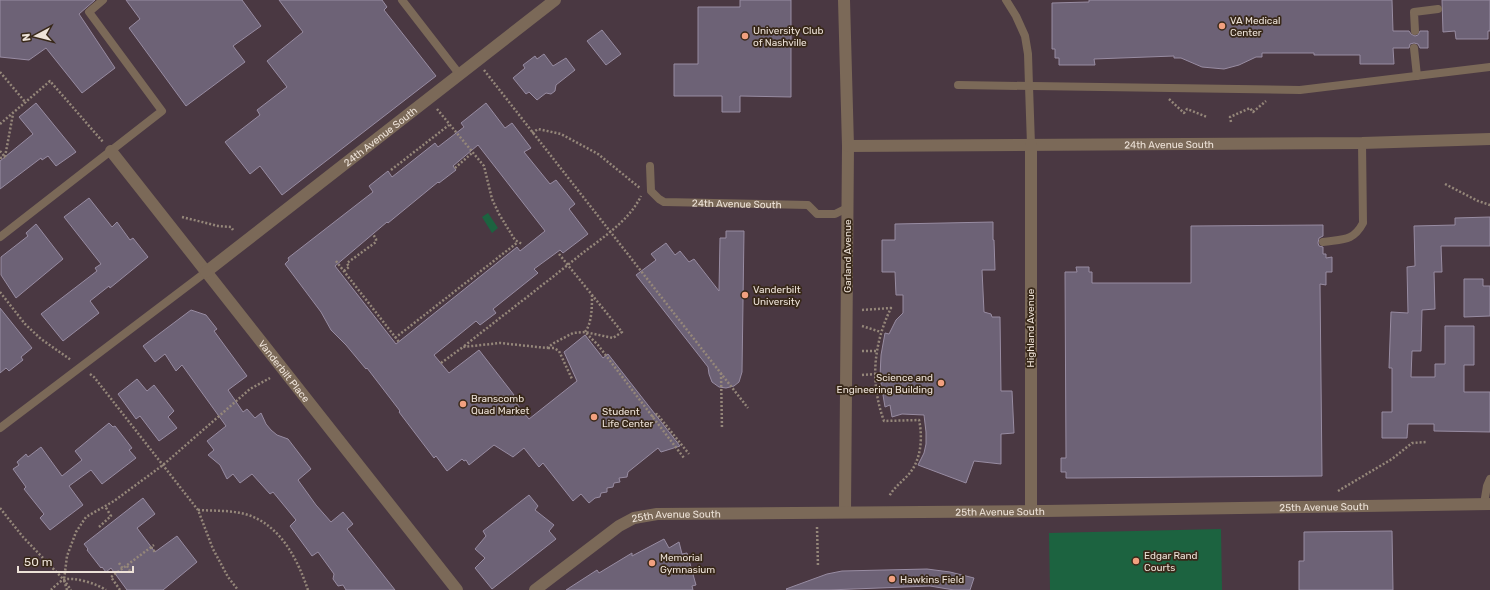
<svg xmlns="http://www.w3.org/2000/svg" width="1490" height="590" viewBox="0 0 1490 590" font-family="Rubik,sans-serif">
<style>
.education{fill:#4a3842}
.green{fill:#1c6340}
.building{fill:#6d6276;stroke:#988ca2;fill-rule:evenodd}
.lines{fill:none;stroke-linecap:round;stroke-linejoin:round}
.path{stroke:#95877a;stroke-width:2.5;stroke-dasharray:2 2;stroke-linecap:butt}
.lane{stroke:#7b6958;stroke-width:8}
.street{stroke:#7b6958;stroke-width:12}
.poi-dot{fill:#f2a07f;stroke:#382819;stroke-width:1.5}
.labels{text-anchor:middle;stroke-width:3.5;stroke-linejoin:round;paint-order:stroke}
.poi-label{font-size:10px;fill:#ede2d8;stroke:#382819;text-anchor:start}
.street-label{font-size:10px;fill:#ede2d8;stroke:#382819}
</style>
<rect width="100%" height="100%" fill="#433223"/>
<rect class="education" x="0" y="0" width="1490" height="590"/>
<g class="green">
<polygon points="488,213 498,228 492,233 482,217"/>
<polygon points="1221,529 1222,590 1050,590 1049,533"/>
</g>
<g class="building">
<polygon points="0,0 95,0 79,14 115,68 82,93 46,48 29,60 0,57"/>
<polygon points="126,0 242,0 261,26 233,46 245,62 186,106 129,28 140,19"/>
<polygon points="279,0 382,0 387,7 384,10 436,76 282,195 260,166 250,174 225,142 260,115 257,110 287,87 267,61 303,32"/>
<polygon points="740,0 791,0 791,97 740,96 740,112 722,112 722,96 674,96 674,64 698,64 698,7 740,7"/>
<polygon points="1089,0 1392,0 1393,31 1409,31 1411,34 1415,36 1418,35 1420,31 1428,31 1428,48 1420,48 1418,44 1414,43 1410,44 1409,48 1393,48 1394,64 1360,64 1360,55 1314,55 1314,53 1262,53 1262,57 1256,57 1239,65 1224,69 1202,67 1181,58 1174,58 1174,56 1094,59 1095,65 1059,65 1059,58 1055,58 1055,49 1052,49 1052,3 1089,2"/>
<polygon points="1442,0 1490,0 1490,31 1488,31 1488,39 1456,39 1455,31 1443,32"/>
<polygon points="602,30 621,54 606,65 587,41"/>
<polygon points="544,54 553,66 566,58 575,70 556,85 555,91 551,94 546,93 537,100 529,92 526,94 513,78 525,68 523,65 535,56 537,59"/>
<polygon points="36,103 76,152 56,166 48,156 42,160 41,158 0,189 0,161 33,134 19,117"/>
<path d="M486,103L505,128L512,123L531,148L524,152L550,184L556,180L575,204L569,209L588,234L563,253L560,250L534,269L538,273L493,309L496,313L480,325L476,321L434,355L449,373L479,350L514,395L511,397L529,419L577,381L564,352L585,335L603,358L608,354L680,446L661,452L658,448L628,472L627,477L619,478L620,482L614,483L613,487L607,488V492L601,493L600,497L595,498L589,503L581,494L573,501L543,463L539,467L524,448L513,457L494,445L469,465L466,460L464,461L462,459L447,471L436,456L434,458L399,412L400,411L367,368L366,369L346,345L331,330L321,312L285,264L289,260L288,258L373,192L369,186L388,171L392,177L435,143L438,147L464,127L461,123ZM478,145L545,231L520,251L517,247L396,344L335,266L387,222L388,223L438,182L439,183L456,170L453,166Z"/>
<polygon points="89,198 112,227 117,222 130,240 133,238 148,257 110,288 109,286 90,301 99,313 63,341 41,314 97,271 95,268 101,264 64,217"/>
<polygon points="1490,217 1490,246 1441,246 1442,272 1434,272 1435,309 1422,310 1421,351 1412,351 1411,377 1435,377 1435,364 1445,364 1445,326 1474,326 1474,365 1464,365 1464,392 1490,392 1490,432 1434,431 1434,424 1408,424 1407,438 1382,438 1382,412 1392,412 1392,368 1389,368 1391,312 1408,313 1407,267 1415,266 1414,226 1455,225 1455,218"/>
<polygon points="993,222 993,240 994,240 995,270 982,270 984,312 991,314 992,317 1000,317 1001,391 1012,391 1014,433 1001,434 1001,464 974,461 966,483 918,465 924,453 926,444 926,432 924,415 902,414 892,417 890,405 885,407 880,377 881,355 885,333 889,334 896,320 903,313 903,295 896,295 895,272 882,272 882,240 895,240 895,224"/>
<polygon points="36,224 63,259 16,298 1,275 1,257 28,236 26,233"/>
<polygon points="1323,225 1323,236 1319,238 1318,243 1319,246 1323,247 1323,254 1326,254 1326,258 1332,257 1332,272 1326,272 1326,285 1320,284 1322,476 1077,478 1066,478 1066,472 1061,472 1061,458 1066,458 1065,272 1077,272 1076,267 1089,267 1089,272 1092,272 1092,283 1191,283 1191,226"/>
<polygon points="726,231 744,231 742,372 739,382 734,386 726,388 719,387 712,382 709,374 708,367 636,275 656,260 651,254 666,243 675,255 680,251 689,262 694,259 719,291 720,238 726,238"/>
<polygon points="1464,279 1483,279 1483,286 1490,286 1490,316 1464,317"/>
<polygon points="0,308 32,348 21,357 23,360 9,371 6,368 0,373"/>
<polygon points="191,310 206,315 217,329 214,331 247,376 228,390 243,412 247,409 255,418 261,413 266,424 271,430 277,435 288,439 311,469 298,480 316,505 331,522 343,512 353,524 347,529 395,590 346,590 343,585 338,586 333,579 334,574 318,552 312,556 290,526 296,520 273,492 270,494 252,474 240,483 233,474 227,479 220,465 208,455 214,450 207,441 226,426 182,365 176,371 165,354 155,362 143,346"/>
<polygon points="137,379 147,391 154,385 174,411 168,417 177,428 159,441 140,416 136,419 118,394"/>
<polygon points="109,423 113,427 115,426 132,448 129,450 136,458 102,484 91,470 69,486 83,505 50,530 40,518 44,514 24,489 26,487 13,469 19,465 17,462 26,454 28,457 41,447 62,476 82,460 75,451"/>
<polygon points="529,495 538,506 535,510 554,525 549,531 556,539 492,589 475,568 485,558 475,549 486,536 483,531"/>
<polygon points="143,498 155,514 137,528 155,552 177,536 197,562 163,590 127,590 111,568 106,572 102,567 101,568 87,550 88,549 84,544"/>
<polygon points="1392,531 1393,590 1299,590 1299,561 1304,561 1304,532"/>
<polygon points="664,539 669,548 679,542 682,554 687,553 696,585 692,586 693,590 566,590 597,570 599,573 632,553 632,556"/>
<polygon points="927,569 950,572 974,578 970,590 954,590 930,586 828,590 787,590 786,589 827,574 842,571"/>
</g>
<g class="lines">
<g class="path">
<polyline points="484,70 748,408"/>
<polyline points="0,72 26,103"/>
<polyline points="1169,99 1184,113 1187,109 1207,117"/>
<polyline points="437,109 484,166 492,199 499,214 515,240 522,244"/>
<polyline points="1231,122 1230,117 1250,108 1253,112 1266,101"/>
<polyline points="0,124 50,81 103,142"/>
<polyline points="532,133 538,129 561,134 598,154 640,188"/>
<polyline points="0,151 5,157"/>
<polyline points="5,157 13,114"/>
<polyline points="0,158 5,157"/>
<polyline points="455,168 472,153"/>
<polyline points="391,170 449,125"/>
<polyline points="1445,184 1478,201 1490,205"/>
<polyline points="182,217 218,226 231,227 233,230"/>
<path d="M559,254L622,332L613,338L585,332L573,333L554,343L547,348L500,343L463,347C502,316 542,286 580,255C602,238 629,221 641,196"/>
<polyline points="336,261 399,342"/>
<polyline points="344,271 349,267 347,263 376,242 376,239 373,234"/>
<polyline points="0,292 25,324 41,339 71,360"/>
<path d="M592,295C592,307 592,323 585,332L598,345L684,458"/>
<path d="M862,310L891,308C873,345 870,383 884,421L919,420C923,438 921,460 909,474C902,482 893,488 889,497"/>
<polyline points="862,326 881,332"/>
<polyline points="395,338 518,242"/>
<polyline points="548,348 554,348 559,351 572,379"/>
<polyline points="862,351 876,351"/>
<polyline points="441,363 463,347"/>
<polyline points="721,373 722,429"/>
<polyline points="90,374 94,377 198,510 213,549 228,577 238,590"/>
<polyline points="862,375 875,374"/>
<polyline points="652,417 657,414 689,454"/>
<polyline points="1338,491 1392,459 1412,443 1427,442"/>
<polyline points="0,508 23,537 64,580 71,590"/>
<path d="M198,510C214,511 230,510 245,514C280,524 297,558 308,590"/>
<polyline points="99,527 111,516 105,506"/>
<polyline points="817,527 818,567"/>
<polyline points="151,547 155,552"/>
<polyline points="119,563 123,569"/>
<polyline points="127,566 130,571"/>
<path d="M51,590C54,587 59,582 63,580C74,576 97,584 106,590"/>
<polyline points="67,590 64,580 67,556 76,532 86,517 114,501 163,465 250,389 270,378"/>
<polyline points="120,590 111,577 154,545"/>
</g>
<g class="lane">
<polyline points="402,0 460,75"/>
<polyline points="1006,0 1016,16 1025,36 1028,54 1029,86 1031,145"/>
<polyline points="1415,31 1414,12 1438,9"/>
<polyline points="1414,48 1417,76"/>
<polyline points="958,85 1300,90 1490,67"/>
<path id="s1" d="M650,166L651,191L659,199L664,202L808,205L817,214H835L847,208"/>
<polyline points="0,237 162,111 89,12 103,0"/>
<path d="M1323,242C1342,239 1353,242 1363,223L1362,143"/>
<polyline points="0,428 206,272"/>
<polyline points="1484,504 1487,486 1490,479"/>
</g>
<g class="street">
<polyline points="844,0 848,146 845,512"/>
<path id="s2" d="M848,146L1362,143L1490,139"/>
<path id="s3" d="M111,151L457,590"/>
<path id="s4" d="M206,272L555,0"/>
<polyline points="1031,511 1031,145"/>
<path id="s5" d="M535,590L619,526L634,518L657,514L1044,511L1490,504"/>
</g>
</g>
<g class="poi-dot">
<circle cx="1222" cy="26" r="4"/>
<circle cx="745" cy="36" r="4"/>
<circle cx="745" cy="295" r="4"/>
<circle cx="941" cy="383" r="4"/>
<circle cx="463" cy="404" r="4"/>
<circle cx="594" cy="417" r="4"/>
<circle cx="1136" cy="561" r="4"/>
<circle cx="652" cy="563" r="4"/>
<circle cx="892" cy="579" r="4"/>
</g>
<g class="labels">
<g class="poi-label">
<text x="1230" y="24">VA Medical<tspan x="1230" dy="12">Center</tspan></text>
<text x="753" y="34">University Club<tspan x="753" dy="12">of Nashville</tspan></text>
<text x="753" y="293">Vanderbilt<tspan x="753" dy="12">University</tspan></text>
<text x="933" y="381" text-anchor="end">Science and<tspan x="933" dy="12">Engineering Building</tspan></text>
<text x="471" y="402">Branscomb<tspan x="471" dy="12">Quad Market</tspan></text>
<text x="602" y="415">Student<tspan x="602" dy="12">Life Center</tspan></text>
<text x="1144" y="559">Edgar Rand<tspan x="1144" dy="12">Courts</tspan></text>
<text x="660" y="561">Memorial<tspan x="660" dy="12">Gymnasium</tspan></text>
<text x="900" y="583">Hawkins Field</text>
</g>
<g class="street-label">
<text dy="4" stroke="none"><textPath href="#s4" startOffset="221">24th Avenue South</textPath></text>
<text dy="4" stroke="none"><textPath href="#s2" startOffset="321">24th Avenue South</textPath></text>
<text dy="4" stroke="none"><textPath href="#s1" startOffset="115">24th Avenue South</textPath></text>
<text transform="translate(847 256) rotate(-90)" y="4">Garland Avenue</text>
<text transform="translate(1030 328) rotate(-90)" y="4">Highland Avenue</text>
<text dy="4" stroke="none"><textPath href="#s3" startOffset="280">Vanderbilt Place</textPath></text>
<text dy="4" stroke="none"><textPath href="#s5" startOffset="813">25th Avenue South</textPath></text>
<text dy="4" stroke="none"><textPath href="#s5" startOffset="489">25th Avenue South</textPath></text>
<text dy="4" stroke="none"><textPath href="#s5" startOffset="165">25th Avenue South</textPath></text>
</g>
</g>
<g transform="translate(36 36) rotate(263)" stroke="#382819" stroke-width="3" paint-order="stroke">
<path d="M0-3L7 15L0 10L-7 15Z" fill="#ede2d8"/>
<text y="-6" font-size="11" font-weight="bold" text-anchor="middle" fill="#ede2d8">N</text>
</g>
<path d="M18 566v6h115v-6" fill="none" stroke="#ede2d8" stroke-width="2"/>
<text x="24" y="566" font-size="12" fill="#ede2d8" stroke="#382819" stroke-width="3" paint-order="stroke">50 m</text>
</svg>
